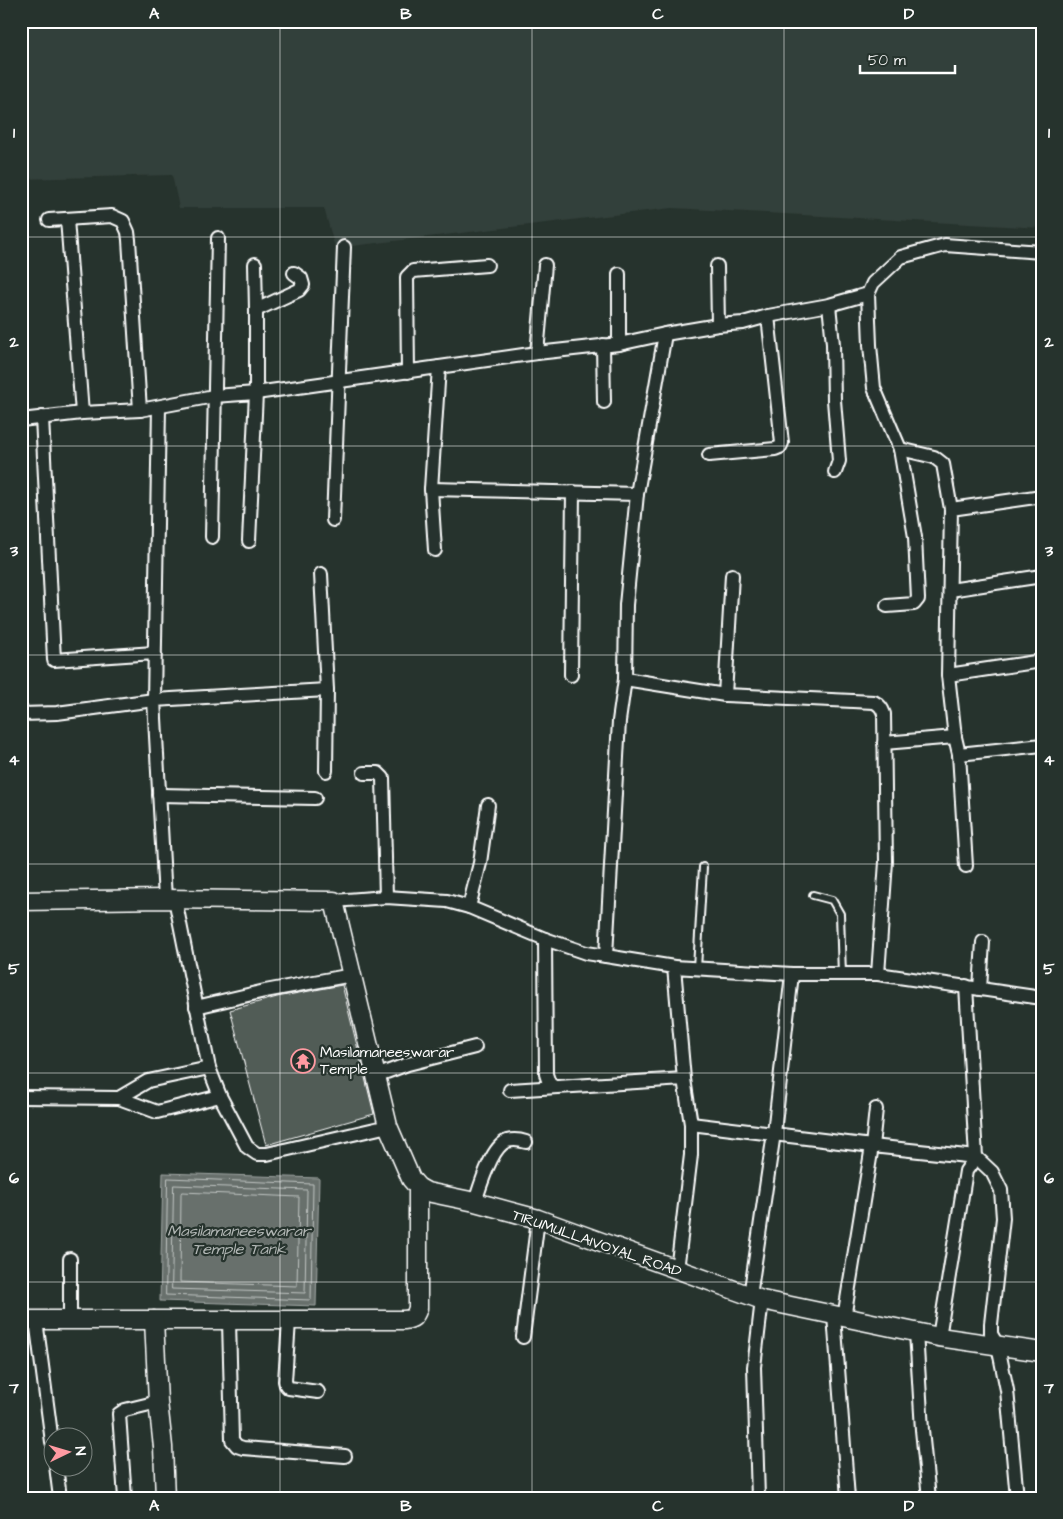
<svg xmlns="http://www.w3.org/2000/svg" width="1063" height="1519" viewBox="0 0 1063 1519" font-family="'Architects Daughter',sans-serif">
<style>
.built{fill:#333f3a}
.water{fill:#67706c;stroke:#a4a9a7}
.lines{fill:none;stroke-linecap:round;stroke-linejoin:round}
.shore{stroke:#c2c6c4;stroke-width:1}
.building{fill:#515c57;stroke:#fff}
.lane-casing{stroke:#fff;stroke-width:10}
.street-casing{stroke:#fff;stroke-width:16}
.secondary-casing{stroke:#fff;stroke-width:21}
.lane{stroke:#26332d;stroke-width:6}
.street{stroke:#26332d;stroke-width:12}
.secondary{stroke:#26332d;stroke-width:18}
.grid{fill:none;stroke:#fff;stroke-width:1;stroke-opacity:0.55}
.labels{text-anchor:middle;stroke-width:4.5;stroke-linejoin:round;paint-order:stroke}
.poi-label{font-size:15px;fill:#fff;stroke:#26332d;text-anchor:start}
.street-label{font-size:15px;fill:#fff;stroke:#26332d}
.water-label{font-size:16px;font-style:italic;fill:#b3b8b6;stroke:#26332d}
.neatline{fill:none;stroke:#fff;stroke-width:2}
.grid-label{font-size:16px;text-anchor:middle;font-weight:bold;fill:#fff}
</style>
<rect width="100%" height="100%" fill="#26332d"/>
<filter id="ink" filterUnits="userSpaceOnUse"><feTurbulence type="fractalNoise" baseFrequency=".02" numOctaves="2"/><feDisplacementMap in="SourceGraphic" scale="10" xChannelSelector="R" yChannelSelector="G"/><feConvolveMatrix kernelMatrix="1 2 1 2 8 2 1 2 1" color-interpolation-filters="sRGB"/></filter>
<g filter="url(#ink)">
<polygon class="built" points="21,21 1042,21 1042,228 672,208 335,248 324,208 179,208 172,175 21,179"/>
<polygon class="water" points="163,1173 319,1178 316,1306 160,1301"/>
<g class="lines">
<g class="shore">
<polygon points="168,1178 313,1184 311,1300 166,1295"/>
<polygon points="174,1185 307,1190 305,1293 172,1289"/>
<polygon points="182,1192 299,1197 297,1286 180,1282 181,1194"/>
</g>
</g>
<polygon class="building" points="342,985 374,1114 266,1145 230,1010 277,997"/>
<g class="lines">
<g class="lane-casing">
<g id="lane">
<polyline points="813,895 832,900 840,914 842,975"/>
<polyline points="697,968 703,867"/>
</g>
</g>
<g class="street-casing">
<g id="street">
<polyline points="67,219 82,413"/>
<polyline points="49,220 112,216 123,221 128,232 129,240 140,410"/>
<polyline points="255,264 256,310"/>
<polyline points="717,266 718,325"/>
<polyline points="619,274 619,344"/>
<polyline points="868,294 870,345 874,388 900,449 915,537 918,599 914,604 887,606"/>
<polyline points="829,305 833,344 834,400 839,461 835,472"/>
<polyline points="665,334 637,494 626,605 625,679 619,721 606,956 674,967"/>
<polyline points="603,345 604,402"/>
<polyline points="537,353 545,265"/>
<polyline points="408,372 407,277 413,271 487,265"/>
<polyline points="42,417 54,660 154,653"/>
<polyline points="21,420 82,413 140,410 214,396 256,393 537,353 619,344 665,334 718,325 743,323 768,316 829,305 868,294 873,283 901,257 945,245 1042,252"/>
<polyline points="900,449 934,457 943,464 951,509"/>
<polyline points="709,455 775,449 780,447 782,443 768,316"/>
<polyline points="431,489 637,494"/>
<polyline points="1042,496 951,509 948,675 955,737 959,754 1042,745"/>
<polyline points="333,520 344,247"/>
<polyline points="212,537 218,238"/>
<polyline points="249,541 256,393 256,310 299,290 303,285 301,278 294,273"/>
<polyline points="435,550 431,489 439,367"/>
<polyline points="321,574 327,690 326,771"/>
<polyline points="950,590 1042,576"/>
<polyline points="571,675 573,492"/>
<polyline points="948,675 1042,661"/>
<polyline points="625,679 725,695"/>
<polyline points="21,714 57,713 154,700 159,407"/>
<polyline points="884,743 955,737"/>
<polyline points="959,754 966,866"/>
<polyline points="364,773 378,773 383,778 386,897"/>
<polyline points="159,795 315,798"/>
<polyline points="165,899 154,700 327,690"/>
<polyline points="334,901 386,897 447,901 469,907 545,939 546,1074 549,1083 553,1086"/>
<polyline points="469,907 480,863 488,805"/>
<polyline points="545,939 586,953 606,956"/>
<polyline points="878,974 1042,998"/>
<polyline points="980,989 983,942"/>
<polyline points="196,1007 265,991 352,975"/>
<polyline points="376,1076 408,1064 475,1047"/>
<path d="M684,1079L674,967L792,974H878L886,862L884,714C882,708 880,705 874,702L725,695L732,575"/>
<polyline points="510,1090 684,1079 691,1124 691,1155 677,1270"/>
<polyline points="220,1096 247,1147 257,1154 267,1154 388,1126"/>
<polyline points="21,1097 119,1098 157,1112 220,1096 209,1068 175,899"/>
<polyline points="119,1098 148,1081 209,1068"/>
<polyline points="876,1109 872,1146 976,1157 992,1172 1001,1190 1003,1218 991,1324 991,1334 998,1346 1007,1390 1017,1498"/>
<polyline points="691,1124 872,1146 844,1318"/>
<path d="M475,1202C480,1187 491,1147 507,1141C514,1139 520,1140 526,1142"/>
<polyline points="750,1296 774,1133 792,974"/>
<polyline points="834,1316 848,1498"/>
<polyline points="36,1320 52,1442"/>
<polyline points="70,1320 70,1259"/>
<polyline points="229,1321 232,1440 237,1446 243,1448 345,1456"/>
<polyline points="289,1321 285,1381 286,1385 289,1388 318,1392"/>
<polyline points="916,1332 922,1430 929,1498"/>
<polyline points="523,1337 538,1219"/>
<polyline points="939,1337 966,1171 976,1157 966,986"/>
<polyline points="56,1466 60,1498"/>
<polyline points="125,1498 119,1414 125,1410 158,1402"/>
<polyline points="758,1498 754,1367 762,1300"/>
</g>
</g>
<g class="secondary-casing">
<g id="secondary">
<polyline points="21,901 165,899 334,901 388,1126 411,1179 418,1187 427,1192 475,1202 538,1219 762,1300 939,1337 1042,1352"/>
<path d="M21,1320H404C413,1319 415,1317 418,1308V1187"/>
<polyline points="154,1320 158,1402 163,1447 165,1498"/>
</g>
</g>
<use href="#lane" class="lane"/>
<use href="#street" class="street"/>
<use href="#secondary" class="secondary"/>
</g>
</g>
<path class="grid" d="M280,21V1498M532,21V1498M784,21V1498M21,237H1042M21,446H1042M21,655H1042M21,864H1042M21,1073H1042M21,1282H1042"/>
<defs>
<g id="temple-ring" transform="scale(1.25)"><circle r="9.5" fill="#26332d" stroke="#ff9aa2" stroke-width="1.5"/><path d="M0-6L5-2H3V0L6.5 2.5H4V6H1.5V3h-3V6H-4V2.5H-6.5L-3 0V-2H-5Z" fill="#ff9aa2"/></g>
</defs>
<g fill-rule="evenodd">
<use href="#temple-ring" x="303" y="1061"/>
</g>
<g class="labels">
<g class="poi-label">
<text x="320" y="1057">Masilamaneeswarar<tspan x="320" dy="17">Temple</tspan></text>
</g>
<g class="street-label">
<text transform="translate(597 1243) rotate(19)" y="5">TIRUMULLAIVOYAL ROAD</text>
</g>
<g class="water-label">
<text x="239" y="1236">Masilamaneeswarar<tspan x="239" dy="18">Temple Tank</tspan></text>
</g>
</g>
<rect width="1063" height="1519" fill="none" stroke="#26332d" stroke-width="55"/>
<g transform="translate(68 1452) rotate(85)"><circle r="24" fill="#26332d" stroke="#7d8581"/>
<path d="M0-4L9 19L0 12L-9 19Z" fill="#ff9aa2"/>
<text y="-8" font-size="14" font-weight="bold" text-anchor="middle" fill="#ffffff">N</text>
</g>
<path d="M860 65v8h95v-8" fill="none" stroke="#ffffff" stroke-width="2.5"/>
<text x="868" y="65" font-size="15" fill="#ffffff" stroke="#26332d" stroke-width="4" paint-order="stroke">50 m</text>
<rect x="28" y="28" width="1008" height="1464" class="neatline"/>
<g class="grid-label">
<text x="154" y="19">A</text>
<text x="406" y="19">B</text>
<text x="658" y="19">C</text>
<text x="909" y="19">D</text>
<text x="14" y="138">1</text>
<text x="1049" y="138">1</text>
<text x="14" y="347">2</text>
<text x="1049" y="347">2</text>
<text x="14" y="556">3</text>
<text x="1049" y="556">3</text>
<text x="14" y="765">4</text>
<text x="1049" y="765">4</text>
<text x="14" y="974">5</text>
<text x="1049" y="974">5</text>
<text x="14" y="1183">6</text>
<text x="1049" y="1183">6</text>
<text x="14" y="1393">7</text>
<text x="1049" y="1393">7</text>
<text x="154" y="1511">A</text>
<text x="406" y="1511">B</text>
<text x="658" y="1511">C</text>
<text x="909" y="1511">D</text>
</g>
</svg>
